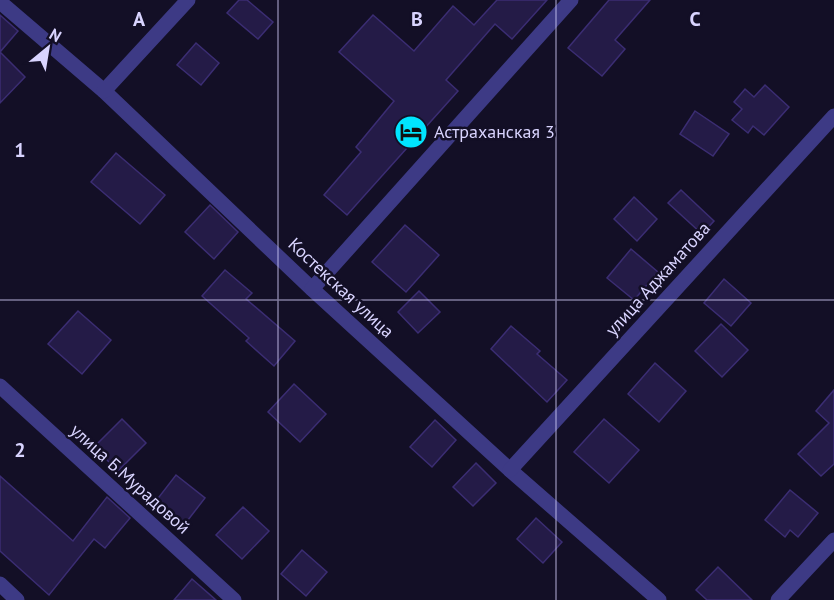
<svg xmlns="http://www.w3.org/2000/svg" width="834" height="600" viewBox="0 0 834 600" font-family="'PT Sans',sans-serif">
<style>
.building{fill:#241b47;stroke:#3b2d73;stroke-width:1.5}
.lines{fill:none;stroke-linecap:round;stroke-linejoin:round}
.minor{stroke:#3d3a85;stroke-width:15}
.grid{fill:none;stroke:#d9d4ff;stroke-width:1.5;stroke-opacity:0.55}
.labels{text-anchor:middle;stroke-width:5;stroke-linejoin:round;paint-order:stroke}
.poi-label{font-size:18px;fill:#d9d4ff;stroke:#130f26;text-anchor:start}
.street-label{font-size:18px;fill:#d9d4ff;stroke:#130f26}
.grid-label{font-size:20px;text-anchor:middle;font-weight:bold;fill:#d9d4ff;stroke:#130f26;stroke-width:5;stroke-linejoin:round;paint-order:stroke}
</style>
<rect width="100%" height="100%" fill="#130f26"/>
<g class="building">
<polygon points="239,0 247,0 273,22 258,39 227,13"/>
<polygon points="497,0 547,0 512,39 495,24 446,80 458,91 347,215 324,195 361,152 356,147 394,101 339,52 373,15 414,51 453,6 474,25"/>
<polygon points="609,0 650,0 615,40 625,49 602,76 568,48"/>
<polygon points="0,15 18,31 0,52"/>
<polygon points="196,43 219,63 201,85 177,65"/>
<polygon points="0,52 25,77 0,103"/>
<polygon points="765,85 789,107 764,135 753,126 748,133 732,120 742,109 734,102 745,89 754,97"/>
<polygon points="695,111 729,134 713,156 680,134"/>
<polygon points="116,153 165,195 140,224 91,182"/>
<polygon points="681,190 714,221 702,234 668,203"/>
<polygon points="634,197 657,219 637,241 614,219"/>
<polygon points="210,205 238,232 214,259 185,232"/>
<polygon points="405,225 439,255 406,292 372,262"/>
<polygon points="631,249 658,272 634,300 607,278"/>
<polygon points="225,270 252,293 246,299 295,341 274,366 246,341 249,338 202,296"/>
<polygon points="724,279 751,303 731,326 704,303"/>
<polygon points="419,291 440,312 418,333 398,312"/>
<polygon points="78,311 111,340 82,374 48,344"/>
<polygon points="721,324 748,350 722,377 695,351"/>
<polygon points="511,326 540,351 537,354 567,380 547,402 491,349"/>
<polygon points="655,363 686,391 659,422 628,394"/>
<polygon points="294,384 326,414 300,442 268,412"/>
<polygon points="834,390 834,464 821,476 798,454 829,423 816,411"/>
<polygon points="122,419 146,443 118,471 94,447"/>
<polygon points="604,419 639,450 609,483 574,452"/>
<polygon points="435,420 456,440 432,467 410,447"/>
<polygon points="476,463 496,483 473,506 453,487"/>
<polygon points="176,475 205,498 181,529 152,506"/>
<polygon points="0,476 73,541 107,497 130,518 105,548 94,539 49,595 0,551"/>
<polygon points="790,490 818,513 798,537 790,530 785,537 765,520"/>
<polygon points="243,507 269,531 242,559 216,535"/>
<polygon points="536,518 562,542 543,563 517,539"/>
<polygon points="302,550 327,572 306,596 281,574"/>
<polygon points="718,567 752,600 707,600 696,590"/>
<polygon points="192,579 216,600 174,600"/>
</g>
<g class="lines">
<g class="minor">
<polyline points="0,2 104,91 312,289 510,470 659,600"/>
<polyline points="104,91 188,0"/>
<polyline points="312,289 571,0"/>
<polyline points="0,386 234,600"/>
<polyline points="510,470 834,116"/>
<polyline points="0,584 17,600"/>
<polyline points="778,600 834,540"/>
</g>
</g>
<path class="grid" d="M278,0V600M556,0V600M0,300H834"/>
<defs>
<g id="hotel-disc" transform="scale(1.725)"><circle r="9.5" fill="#00e5ff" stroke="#130f26"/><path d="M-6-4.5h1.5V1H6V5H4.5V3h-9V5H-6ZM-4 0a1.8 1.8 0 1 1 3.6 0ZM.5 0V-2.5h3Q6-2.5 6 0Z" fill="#111"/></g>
</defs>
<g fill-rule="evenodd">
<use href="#hotel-disc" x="411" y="132"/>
</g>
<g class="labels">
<g class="poi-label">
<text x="434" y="138">Астраханская 3</text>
</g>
<g class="street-label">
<text transform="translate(658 279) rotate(-48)" y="6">улица Аджаматова</text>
<text transform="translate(341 288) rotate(43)" y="6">Костекская улица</text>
<text transform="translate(130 479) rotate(42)" y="6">улица Б.Мурадовой</text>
</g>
</g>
<g class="grid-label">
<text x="139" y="26">A</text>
<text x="417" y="26">B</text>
<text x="695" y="26">C</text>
<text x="20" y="157">1</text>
<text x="20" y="457">2</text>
</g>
<g transform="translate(48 48) rotate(30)" stroke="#130f26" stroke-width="4.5" paint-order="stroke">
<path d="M0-4.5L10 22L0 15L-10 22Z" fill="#d9d4ff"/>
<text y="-9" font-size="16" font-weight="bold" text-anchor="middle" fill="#d9d4ff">N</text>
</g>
</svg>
